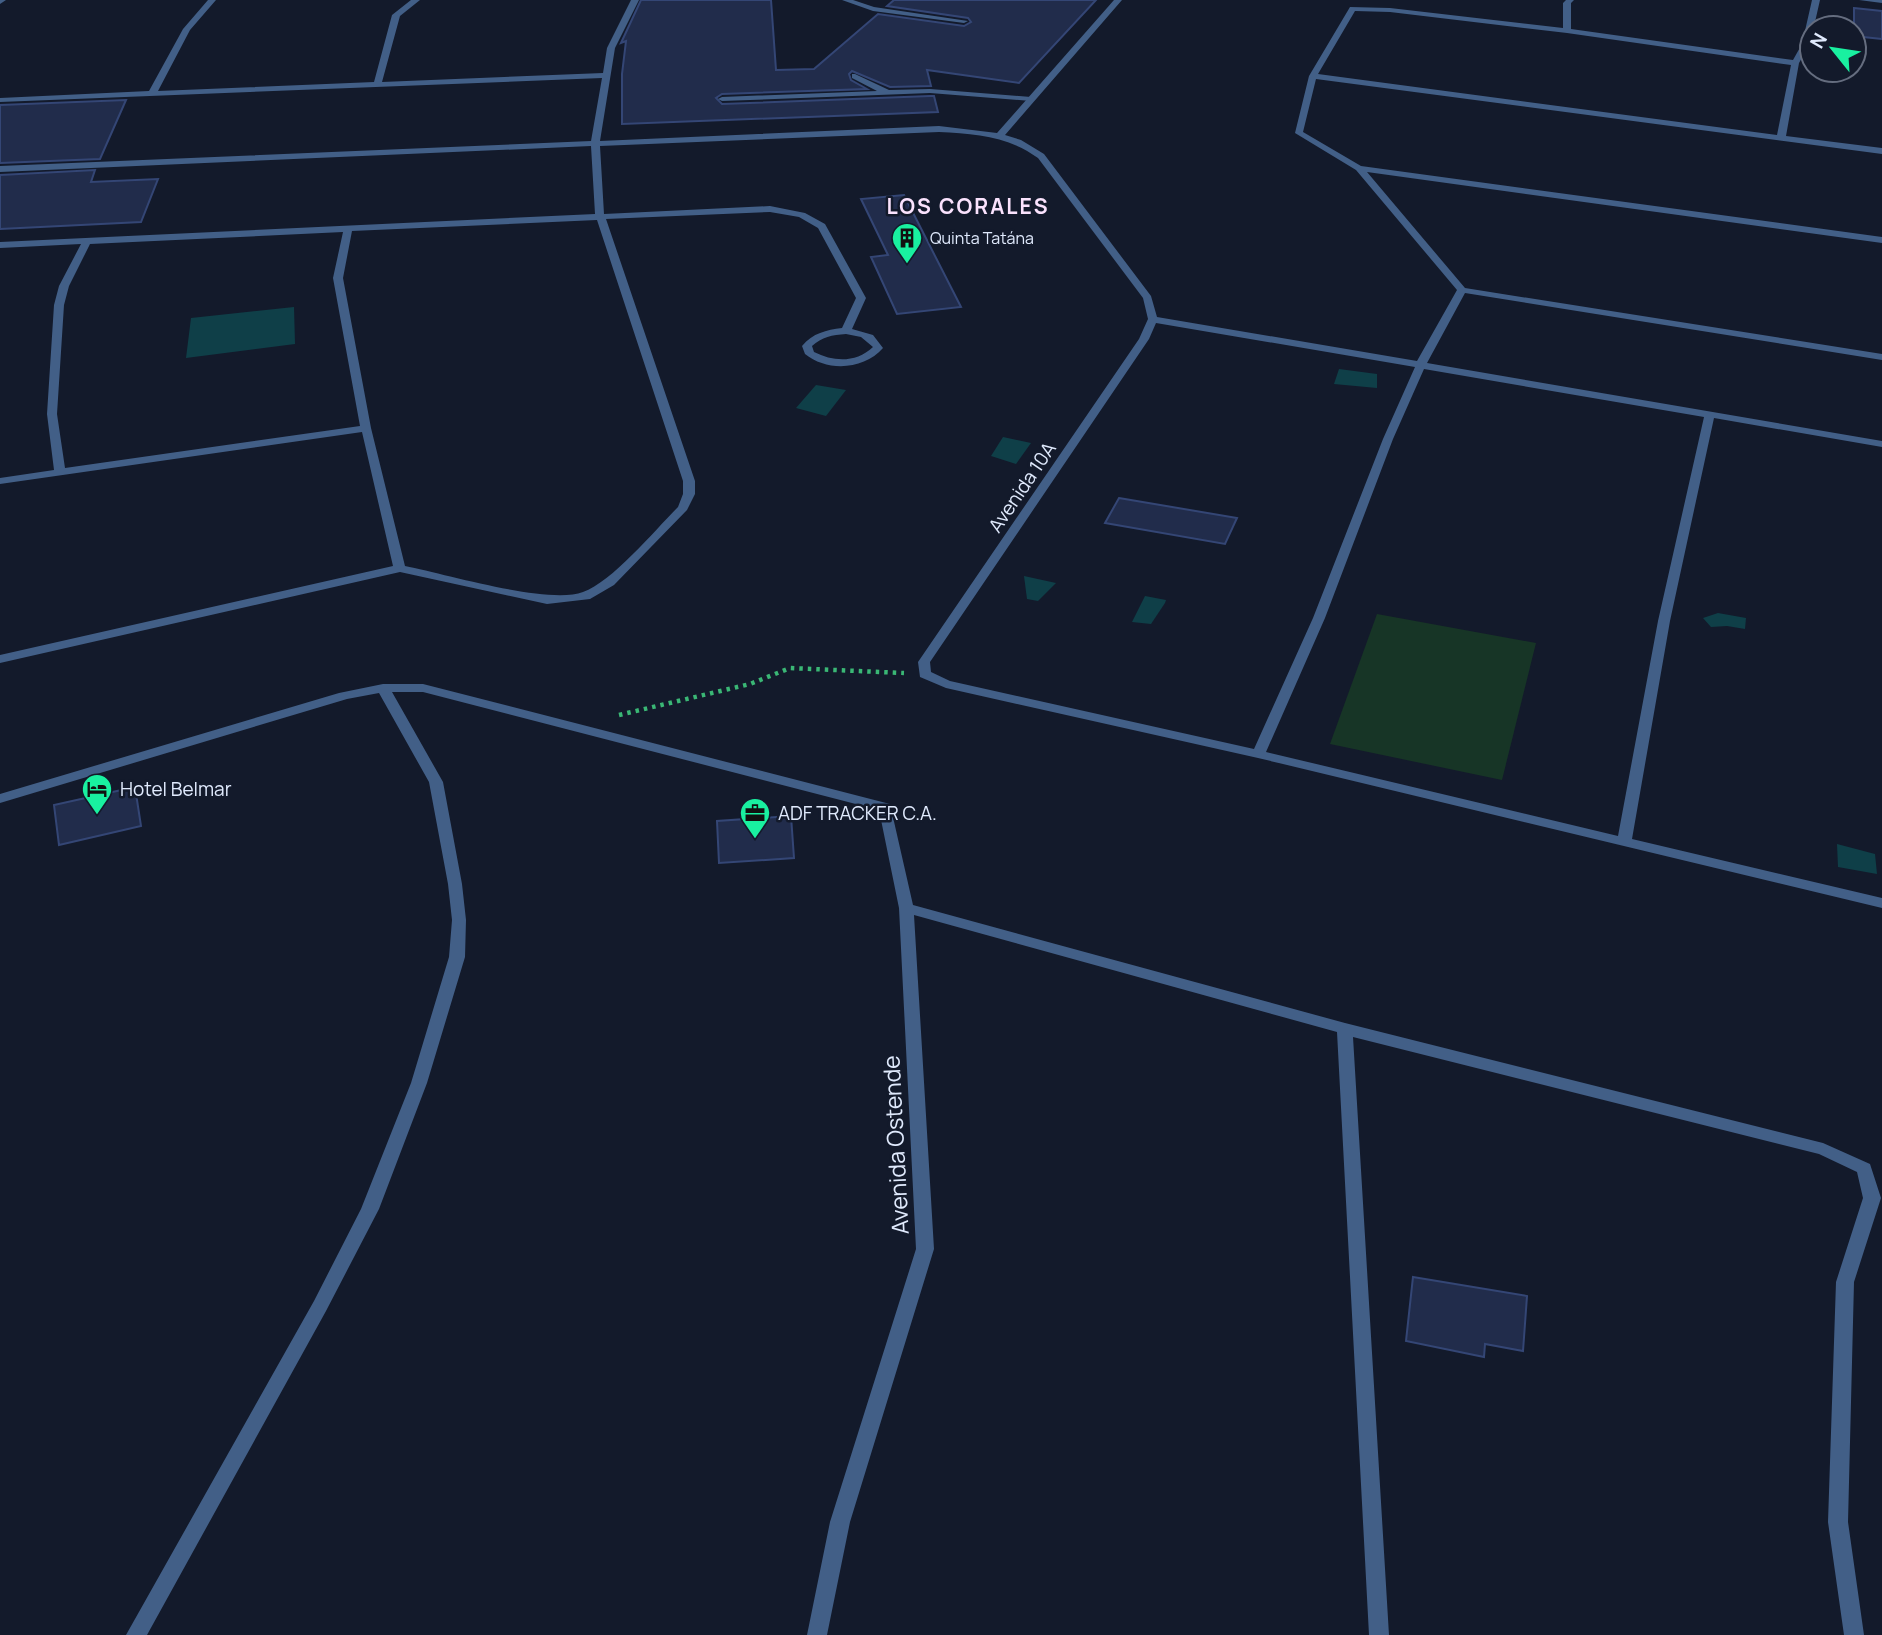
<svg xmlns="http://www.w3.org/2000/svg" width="1882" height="1635" viewBox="0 0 1882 1635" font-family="Manrope,sans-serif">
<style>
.green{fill:#173526}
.water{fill:#0f3f48}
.building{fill:#212c4b;stroke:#344675;stroke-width:2}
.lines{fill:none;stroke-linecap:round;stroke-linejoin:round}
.path{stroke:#3ab775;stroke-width:4.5;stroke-dasharray:3.5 5;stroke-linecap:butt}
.lane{fill:#425f87;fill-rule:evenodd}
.street{fill:#425f87;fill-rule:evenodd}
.labels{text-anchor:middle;stroke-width:5;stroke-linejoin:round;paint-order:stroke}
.far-poi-label{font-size:16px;fill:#e0eafd;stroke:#131a2b;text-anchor:start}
.street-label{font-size:19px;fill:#e0eafd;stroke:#131a2b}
.poi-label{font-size:19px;fill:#e0eafd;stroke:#131a2b;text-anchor:start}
.far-district-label{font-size:21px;font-weight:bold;letter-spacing:2px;fill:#fae2fd;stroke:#131a2b}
.near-street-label{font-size:23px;fill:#e0eafd;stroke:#131a2b}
</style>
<rect width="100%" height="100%" fill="#131a2b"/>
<polygon class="green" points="1377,614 1536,643 1502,780 1330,744"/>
<g class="water">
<polygon points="294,307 295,344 186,358 191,318"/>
<polygon points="1339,369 1377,374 1377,388 1334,384"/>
<polygon points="816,385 846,390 826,416 796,408"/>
<polygon points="1003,437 1031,443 1016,464 991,456"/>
<polygon points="1024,576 1056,583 1038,601 1027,599"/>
<polygon points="1145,596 1166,600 1165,603 1151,624 1132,622"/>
<polygon points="1718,613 1746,618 1745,629 1727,626 1711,627 1703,618"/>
<polygon points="1837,844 1875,854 1877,874 1838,867"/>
</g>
<g class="building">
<polygon points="641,0 771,0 776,70 814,69 878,14 964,26 971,22 968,18 887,6 894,0 1096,0 1019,83 927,70 931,86 890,87 852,71 849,74 851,80 867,89 722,94 716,98 722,104 930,96 934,96 938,112 622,124 622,74 626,41 621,43"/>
<polygon points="1854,8 1882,11 1882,39 1854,36"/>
<polygon points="126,100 100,159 0,163 0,105"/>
<polygon points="95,170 91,182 158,179 141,222 0,229 0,175"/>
<polygon points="904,195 961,307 897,314 871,257 888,255 861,199"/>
<polygon points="1119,498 1237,518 1225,544 1105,523"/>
<polygon points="135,787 141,826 59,845 54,805"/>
<polygon points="791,816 794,858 719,863 717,821"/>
<polygon points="1413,1277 1527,1296 1523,1351 1485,1344 1484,1357 1406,1341"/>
</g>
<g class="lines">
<polyline class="path" points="619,715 750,684 790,668 904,673"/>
<polygon class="lane" points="855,74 889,90 930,89 1031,97 1035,99 1031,101 930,93 722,101 718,99 722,97 877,91 852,78 852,74"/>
<g class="street">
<polygon points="0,0 6,0 0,4"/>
<path d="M208,0H216L190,30L158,91L374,82L392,15L411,0H420L400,16L382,82L603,73L607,48L631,0H639L615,48L600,141L939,126L997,133L1114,0H1122L1005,135L1021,140L1044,154L1151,296L1157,317L1417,361L1457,290L1356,170L1295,133L1309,76L1350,7L1390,8L1563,28V3L1566,0H1574L1571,3V29L1793,60L1802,44L1812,0H1820L1810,44L1799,63L1786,136L1882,148V154L1316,79L1303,132L1361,166L1882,237V243L1367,172L1465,288L1882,354V360L1465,293L1427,363L1882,441V447L1714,418L1670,621L1632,839L1882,898V908L1258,758L946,688L920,677L918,662L1139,339L1148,319L1143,298L1038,158C1008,136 975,134 939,132L600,146L604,214L770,206L805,213L825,224L866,298L852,329L873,335L883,348C864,370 827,372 805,354L802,346C813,333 826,330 842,328L856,298L818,228L799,217L770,212L606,219L695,481V494L687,510L614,585L590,599L547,604L400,572L0,663V655L393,566L362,432L0,484V478L54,470L47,414L54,305L59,286L81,244L0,248V242L595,214L591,146L0,172V166L591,141L602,78L0,102V98L149,91L183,29ZM1355,11L1390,12L1567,33L1791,65L1777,135L1318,74ZM597,220L683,481V494L678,507C655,530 612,582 583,592C548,605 446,574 405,566L371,428L343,278L352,231ZM343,232L333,278L360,426L65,468L57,414L64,305L69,286L90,244ZM1156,323L1415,367L1383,439L1313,618L1254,749L950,681L931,672L930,662L1149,339ZM846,334L861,337L873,347C856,363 834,362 814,352L812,346C822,337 832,335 846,334ZM1424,369L1704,417L1658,621L1618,836L1266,752L1325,618L1393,439Z"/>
<polygon points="842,0 853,0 874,7 968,21 964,23 873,11"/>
<polygon points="1859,0 1882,0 1882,3"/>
<polygon points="383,684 423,684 890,804 913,905 1345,1023 1823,1143 1870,1164 1881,1198 1854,1282 1848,1522 1864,1635 1844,1635 1828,1522 1836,1282 1863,1198 1857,1172 1819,1154 1353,1037 1389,1635 1369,1635 1337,1032 914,915 934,1249 850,1522 827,1635 807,1635 830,1522 916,1249 899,908 879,810 423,692 392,692 443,782 462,884 466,920 465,957 427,1083 379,1209 326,1311 147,1635 126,1635 314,1301 361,1209 411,1083 449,957 452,920 448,884 429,782 379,693 347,699 0,803 0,794 339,693"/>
</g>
</g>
<defs>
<g id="building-pin" transform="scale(1.575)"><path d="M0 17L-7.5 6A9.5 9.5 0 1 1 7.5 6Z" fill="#19f0a0" stroke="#131a2b"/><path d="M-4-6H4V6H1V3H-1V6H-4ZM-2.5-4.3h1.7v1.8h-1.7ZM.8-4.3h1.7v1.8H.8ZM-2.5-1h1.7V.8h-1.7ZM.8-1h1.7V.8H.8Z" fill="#111"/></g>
<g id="hotel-pin" transform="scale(1.575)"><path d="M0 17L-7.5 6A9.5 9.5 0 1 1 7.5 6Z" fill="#19f0a0" stroke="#131a2b"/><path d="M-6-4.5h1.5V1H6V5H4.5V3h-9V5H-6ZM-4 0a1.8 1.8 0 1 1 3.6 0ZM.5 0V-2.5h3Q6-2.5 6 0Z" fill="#111"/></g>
<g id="office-pin" transform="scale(1.575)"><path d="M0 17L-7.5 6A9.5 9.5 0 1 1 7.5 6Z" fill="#19f0a0" stroke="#131a2b"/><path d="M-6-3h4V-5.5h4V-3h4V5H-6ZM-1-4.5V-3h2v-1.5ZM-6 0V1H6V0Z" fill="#111"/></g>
</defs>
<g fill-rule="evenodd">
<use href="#building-pin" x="907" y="238"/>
<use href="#hotel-pin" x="97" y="789"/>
<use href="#office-pin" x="755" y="813"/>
</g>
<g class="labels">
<g class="far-poi-label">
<text x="930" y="244">Quinta Tatána</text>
</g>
<g class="street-label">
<text transform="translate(1022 487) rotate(-56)" y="7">Avenida 10A</text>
</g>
<g class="poi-label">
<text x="120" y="796">Hotel Belmar</text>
<text x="778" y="820">ADF TRACKER C.A.</text>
</g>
<g class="far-district-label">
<text x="968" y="214">LOS CORALES</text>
</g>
<g class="near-street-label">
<text transform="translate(896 1145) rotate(-93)" y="8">Avenida Ostende</text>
</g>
</g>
<g transform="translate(1833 49) rotate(300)"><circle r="33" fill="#131a2b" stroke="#656d7f" stroke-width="2"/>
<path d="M0-5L12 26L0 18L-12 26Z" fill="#19f0a0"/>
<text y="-10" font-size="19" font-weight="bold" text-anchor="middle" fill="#e0eafd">N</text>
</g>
</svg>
